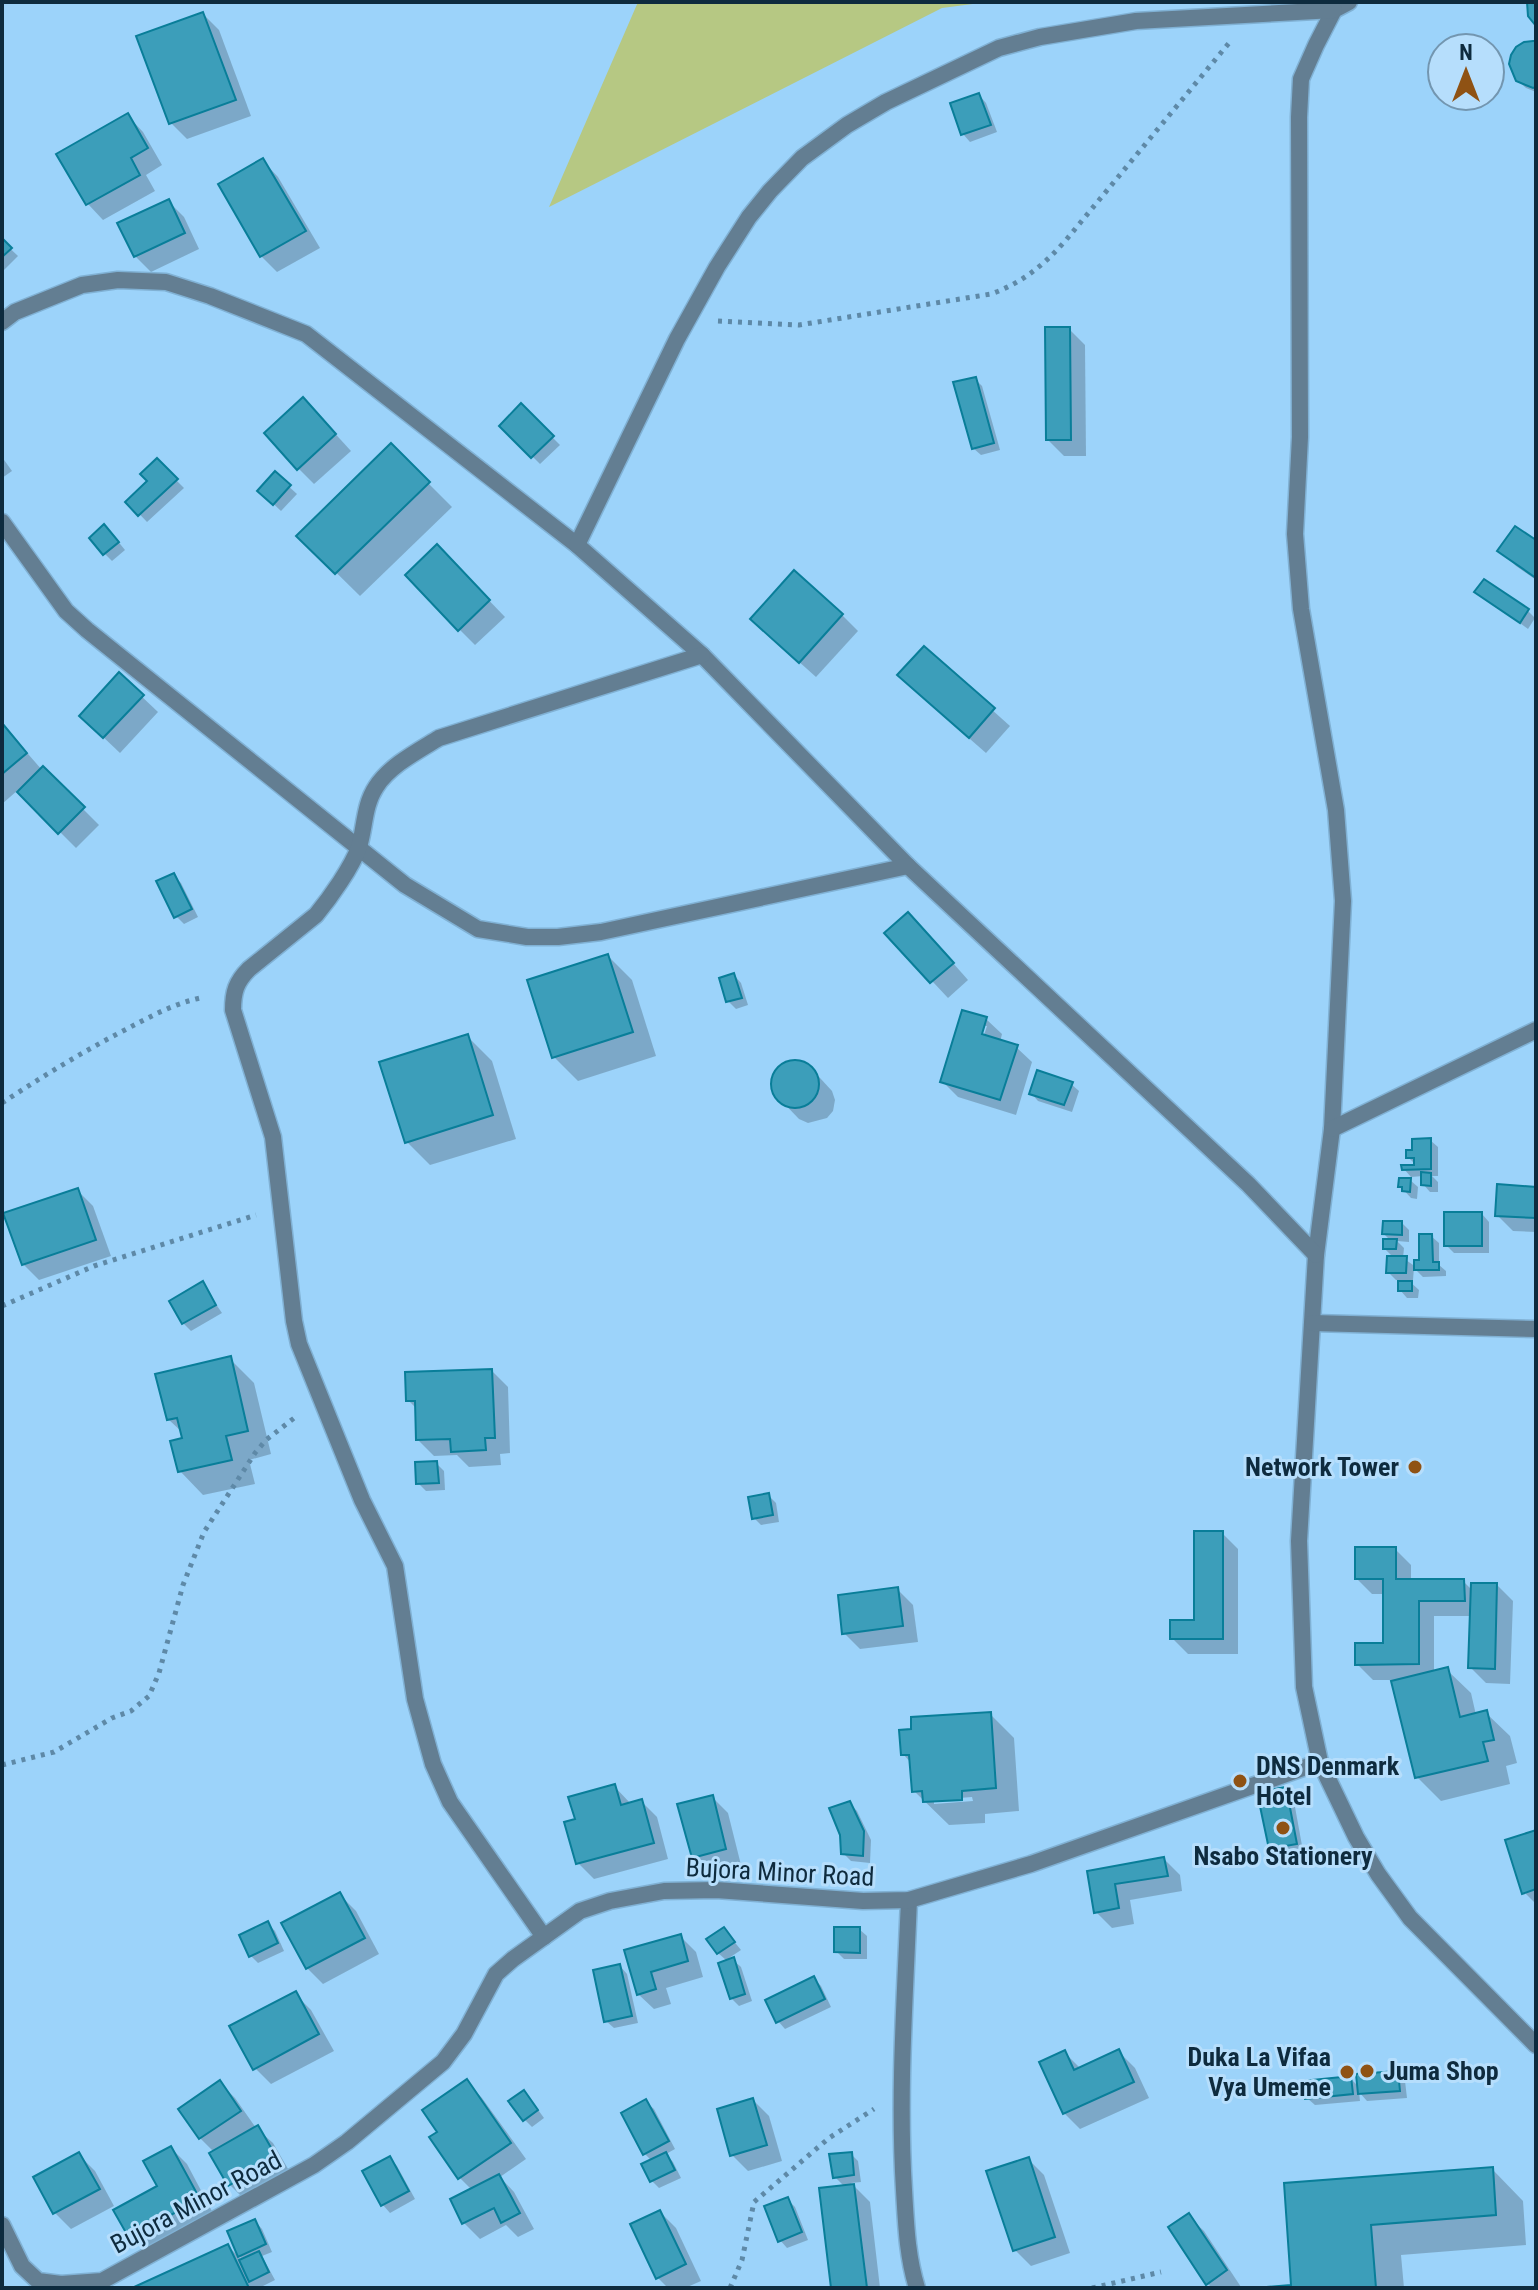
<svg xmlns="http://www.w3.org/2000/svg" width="1538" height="2290" viewBox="0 0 1538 2290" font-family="'Roboto Condensed',sans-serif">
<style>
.green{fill:#b6c883}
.shadow{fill:#0003;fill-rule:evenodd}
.building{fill:#3c9eba;stroke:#097e99;stroke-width:2}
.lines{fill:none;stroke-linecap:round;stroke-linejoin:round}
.minor-casing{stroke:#80b1d4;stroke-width:19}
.path{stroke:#5e89a7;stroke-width:5;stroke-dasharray:4 6;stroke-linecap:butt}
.minor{stroke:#637e92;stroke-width:16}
.poi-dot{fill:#8f5214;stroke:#b6defc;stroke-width:3}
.labels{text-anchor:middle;stroke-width:6;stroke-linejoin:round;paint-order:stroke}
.poi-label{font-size:26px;font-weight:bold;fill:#0e2b3e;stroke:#b6defc;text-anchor:end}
.street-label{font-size:26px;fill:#0e2b3e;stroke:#b6defc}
</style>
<rect width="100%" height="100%" fill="#9cd3fa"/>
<polygon class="green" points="638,2 988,2 942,8 549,207"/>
<g class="shadow">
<polygon points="203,14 219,30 251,116 187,139 171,123"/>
<polygon points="1536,44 1536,92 1526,88 1517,80"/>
<polygon points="979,95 986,103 997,132 970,142 963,134"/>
<polygon points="128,116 143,132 162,165 146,175 155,191 103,220 88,204"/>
<polygon points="263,161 278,177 320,248 277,272 261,256"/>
<polygon points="168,201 184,217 199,249 151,272 135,256"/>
<polygon points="2,241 18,256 3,271 2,270"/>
<polygon points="1069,329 1085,345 1086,456 1064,456 1048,440"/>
<polygon points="975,379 982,386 1000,450 981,455 973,448"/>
<polygon points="521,406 560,445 540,464 502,426"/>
<polygon points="319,416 351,451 314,484 298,468"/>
<polygon points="391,446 452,507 360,596 299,536"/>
<polygon points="2,457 12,471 2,478"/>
<polygon points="157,461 184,488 147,522 128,502 150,481"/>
<polygon points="275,474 297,494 281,511 260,491"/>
<polygon points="112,534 125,550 112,561 104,553"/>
<polygon points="1536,543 1536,580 1516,566 1500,550"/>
<polygon points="453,563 505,617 475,645 459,629"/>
<polygon points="1477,592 1528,611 1535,618 1528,629"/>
<polygon points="842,615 858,631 816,677 769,635"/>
<polygon points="924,649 1010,726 986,753 915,691"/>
<polygon points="119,675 158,712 120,753 81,716"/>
<polygon points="2,724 42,770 43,769 99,825 76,848 18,790 2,804"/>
<polygon points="173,875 181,883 198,917 184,924 176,916"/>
<polygon points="924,930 968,980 948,998 887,933"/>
<polygon points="608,956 632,980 656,1056 578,1081 554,1057"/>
<polygon points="734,975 741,983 748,1005 736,1009 728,1001"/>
<path d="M986,1019L1002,1034L1000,1042L1016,1047L1032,1062L1016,1115L958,1097L942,1081ZM982,1026H987L981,1044Z"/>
<polygon points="468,1037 492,1061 516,1139 430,1165 406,1141"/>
<polygon points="790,1062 800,1062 809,1066 832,1091 835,1100 833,1111 827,1118 808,1123 799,1119 775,1094 772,1084 775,1074 781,1067"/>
<polygon points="1071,1084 1079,1091 1072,1112 1038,1101 1031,1093"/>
<polygon points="1430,1140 1438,1147 1438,1176 1432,1176 1438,1182 1438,1192 1430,1192 1423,1184 1423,1176 1411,1177 1404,1169 1418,1167 1408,1157"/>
<polygon points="1410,1180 1418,1187 1417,1199 1411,1198 1400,1186"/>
<polygon points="1536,1189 1536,1232 1513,1231 1497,1215"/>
<polygon points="77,1190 93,1206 111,1256 39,1280 23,1264"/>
<polygon points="1482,1214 1489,1222 1489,1253 1454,1253 1446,1245"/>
<polygon points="1402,1223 1409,1230 1409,1242 1397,1241 1404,1248 1403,1258 1416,1267 1421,1262 1431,1236 1439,1243 1439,1265 1446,1271 1446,1276 1423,1277 1414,1268 1413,1280 1408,1280 1419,1290 1418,1298 1407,1298 1400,1290 1400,1280 1396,1280 1388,1272 1394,1258 1385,1249 1391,1241 1384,1234"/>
<polygon points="202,1284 222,1313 191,1331 183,1323"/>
<polygon points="230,1359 254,1383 271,1454 249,1460 255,1484 203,1495 180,1471 184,1440 183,1433 168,1419"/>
<polygon points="492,1371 508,1387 510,1453 500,1454 501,1465 469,1467 457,1455 434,1456 418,1440 417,1409 408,1400"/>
<polygon points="436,1463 444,1471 445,1490 426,1491 418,1483"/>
<polygon points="768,1495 776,1503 779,1522 761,1525 754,1518"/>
<polygon points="1222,1533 1238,1549 1238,1654 1188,1654 1172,1638 1196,1622"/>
<polygon points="1395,1549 1411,1565 1411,1581 1463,1581 1472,1590 1497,1585 1513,1601 1510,1684 1486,1683 1470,1667 1472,1616 1434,1616 1434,1673 1447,1670 1471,1693 1476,1715 1486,1713 1510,1736 1517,1763 1506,1766 1510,1784 1441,1801 1417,1777 1393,1680 1373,1680 1357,1664 1385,1644 1385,1594 1372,1594 1356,1578"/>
<polygon points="897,1589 913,1605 918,1642 860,1649 844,1633"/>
<path d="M990,1714L1014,1738L1019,1811L985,1814V1823L949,1825L914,1791L912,1764L903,1754ZM972,1797L973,1801L934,1804V1800Z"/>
<polygon points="614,1786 631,1804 641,1801 657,1817 668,1859 594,1879 578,1863 577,1821"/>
<polygon points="1286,1789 1293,1796 1303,1851 1278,1856 1270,1848"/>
<polygon points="712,1797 728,1813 741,1865 709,1873 693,1857"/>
<polygon points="849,1803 857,1811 871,1840 870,1863 851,1861 843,1853"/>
<polygon points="1536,1832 1536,1904 1524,1892"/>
<polygon points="1164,1859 1180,1875 1182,1891 1130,1900 1134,1924 1112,1928 1096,1912 1089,1872"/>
<polygon points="340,1895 356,1911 379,1954 323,1984 307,1968"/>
<polygon points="267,1923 275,1931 284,1951 258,1963 251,1956"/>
<polygon points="724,1929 741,1950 726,1960 718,1953"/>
<polygon points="859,1929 867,1936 867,1959 844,1959 836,1951"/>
<polygon points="680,1936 696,1952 703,1977 666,1988 671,2004 654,2009 638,1994 627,1952"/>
<polygon points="733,1960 741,1967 752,2001 739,2006 731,1998"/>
<polygon points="620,1966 627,1974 638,2023 614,2028 606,2021"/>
<polygon points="814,1979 821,1986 831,2007 785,2029 778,2021"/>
<polygon points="295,1994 311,2010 334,2051 271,2084 255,2068"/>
<polygon points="1064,2052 1081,2069 1119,2052 1135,2068 1149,2098 1080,2129 1064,2113"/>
<polygon points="1398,2074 1405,2081 1407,2098 1367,2101 1359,2092 1360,2101 1315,2105 1307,2098 1350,2078 1359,2087"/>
<polygon points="219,2082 235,2098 256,2128 273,2143 291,2174 245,2200 229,2184 214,2152 200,2138"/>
<polygon points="467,2082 482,2098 526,2159 500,2177 514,2192 534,2229 518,2237 506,2225 480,2239 464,2223 472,2190 460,2178 440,2133"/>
<polygon points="531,2100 544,2118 532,2127 525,2120"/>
<polygon points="753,2100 769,2116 782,2161 748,2171 732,2155"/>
<polygon points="646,2102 654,2109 675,2149 666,2154 673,2162 681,2178 659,2188 651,2180 652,2161 645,2154"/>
<polygon points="171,2148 187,2164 214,2215 146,2252 130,2236 159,2186"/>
<polygon points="851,2154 858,2161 861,2182 851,2183 870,2202 880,2288 833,2288 845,2187 835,2177"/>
<polygon points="79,2155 95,2171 114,2206 71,2229 55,2213"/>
<polygon points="390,2159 397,2166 415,2199 390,2213 383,2205 365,2172"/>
<polygon points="1028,2159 1044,2175 1070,2253 1031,2266 1015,2250"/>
<polygon points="1492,2169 1523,2201 1526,2245 1401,2255 1404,2288 1272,2288 1293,2286 1286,2185"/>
<polygon points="788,2200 795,2207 808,2240 787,2248 780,2240"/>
<polygon points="660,2212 676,2228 701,2281 685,2288 668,2288 658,2278"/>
<polygon points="1188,2216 1204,2231 1241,2287 1212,2288 1207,2283"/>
<polygon points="255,2221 262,2229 272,2252 262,2256 275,2280 259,2288 137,2288 228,2246 241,2259 230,2232"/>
</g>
<g class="building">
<polygon points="1527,2 1536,2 1536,26 1528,16"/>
<polygon points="203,12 236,100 169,124 136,36"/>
<polygon points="1533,41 1536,41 1536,87 1533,88 1516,81 1509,64 1511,55 1516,47 1524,42"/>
<polygon points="979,93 991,125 961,135 950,103"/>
<polygon points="128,113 148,148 131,158 140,175 86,205 56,154"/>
<polygon points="263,158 306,231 260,257 218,184"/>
<polygon points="169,199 185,233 134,257 117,223"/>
<polygon points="2,238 12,248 2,257"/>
<polygon points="1045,327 1070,327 1071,440 1046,440"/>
<polygon points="976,377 994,443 972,449 953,382"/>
<polygon points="303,397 336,434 297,470 264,433"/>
<polygon points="521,403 554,436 531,458 499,426"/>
<polygon points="391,443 430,482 335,574 296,536"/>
<polygon points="157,458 178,479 138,516 125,502 147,481 140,474"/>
<polygon points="275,471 291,485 273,505 257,491"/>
<polygon points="104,524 119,542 103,555 89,538"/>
<polygon points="1515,526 1536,540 1536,578 1497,551"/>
<polygon points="437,544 490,600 458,631 405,575"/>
<polygon points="794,570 843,614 799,663 750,619"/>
<polygon points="1484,579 1529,609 1520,623 1474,592"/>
<polygon points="924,646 995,708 969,738 897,675"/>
<polygon points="119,672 144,695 103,738 79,716"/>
<polygon points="2,723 27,753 2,774"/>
<polygon points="43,766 85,807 58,834 17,792"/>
<polygon points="174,873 192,909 174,918 156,881"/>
<polygon points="908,912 954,963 930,983 884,933"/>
<polygon points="608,954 633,1032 552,1058 527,980"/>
<polygon points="734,973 742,998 726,1002 719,978"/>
<polygon points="962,1010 987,1017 982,1034 1018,1045 1000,1100 940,1082"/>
<polygon points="468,1034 493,1115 405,1143 379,1062"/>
<circle cx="795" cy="1084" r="24"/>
<polygon points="1037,1070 1073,1082 1064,1105 1029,1094"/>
<polygon points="1431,1138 1431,1169 1402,1170 1401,1165 1414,1165 1414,1158 1406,1158 1406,1150 1412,1150 1412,1139"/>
<polygon points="1421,1172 1431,1173 1431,1186 1421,1185"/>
<polygon points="1399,1178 1411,1178 1410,1192 1402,1191 1402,1187 1398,1187"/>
<polygon points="1497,1184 1536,1187 1536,1218 1495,1216"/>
<polygon points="78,1188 96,1240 22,1265 3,1213"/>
<rect x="1444" y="1212" width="38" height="34"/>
<polygon points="1383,1221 1402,1221 1402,1235 1382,1234"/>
<polygon points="1419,1234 1432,1234 1433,1262 1439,1262 1439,1270 1414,1270 1414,1260 1419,1260"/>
<polygon points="1383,1239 1397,1239 1396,1249 1383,1249"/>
<polygon points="1387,1256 1407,1256 1406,1273 1386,1273"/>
<polygon points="203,1281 216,1305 182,1324 169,1301"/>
<rect x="1398" y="1281" width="14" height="10"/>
<polygon points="231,1356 248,1431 226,1436 232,1460 178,1472 170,1441 182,1438 177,1418 167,1420 155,1374"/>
<polygon points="492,1369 495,1438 485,1438 486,1450 451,1452 450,1439 416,1440 415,1401 406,1401 405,1372"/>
<polygon points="437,1461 439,1483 416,1484 415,1462"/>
<polygon points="769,1493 773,1515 752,1519 748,1497"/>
<polygon points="1194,1531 1223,1531 1223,1639 1170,1639 1170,1620 1194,1620"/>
<polygon points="1355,1547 1396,1547 1396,1579 1464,1579 1465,1601 1419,1601 1419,1664 1355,1665 1355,1643 1383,1643 1383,1579 1355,1579"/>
<polygon points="1471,1583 1497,1583 1495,1669 1468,1668"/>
<polygon points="898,1587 903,1626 842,1634 838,1595"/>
<polygon points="1448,1667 1460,1717 1487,1710 1494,1740 1483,1742 1488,1761 1415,1778 1391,1681"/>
<polygon points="991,1712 996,1788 962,1791 962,1800 923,1802 922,1791 912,1792 909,1755 901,1755 899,1730 911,1729 911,1717"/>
<polygon points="615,1784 621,1805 642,1799 654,1843 576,1864 564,1822 575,1819 568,1797"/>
<polygon points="1286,1787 1297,1844 1269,1849 1257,1792"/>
<polygon points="713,1795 726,1849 692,1858 677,1804"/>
<polygon points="850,1801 864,1831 863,1856 841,1854 840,1835 829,1808"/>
<polygon points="1536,1830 1536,1889 1522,1894 1505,1840"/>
<polygon points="1164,1857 1168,1876 1115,1884 1119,1908 1094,1913 1087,1871"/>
<polygon points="340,1892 365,1938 306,1969 281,1923"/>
<polygon points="268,1921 278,1943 249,1957 239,1935"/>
<polygon points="724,1927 735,1942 717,1954 706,1939"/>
<polygon points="834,1927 860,1927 860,1953 834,1952"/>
<polygon points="681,1934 688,1961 651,1972 656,1989 637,1995 624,1950"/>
<polygon points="734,1957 745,1994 730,1999 718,1963"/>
<polygon points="620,1964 632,2016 604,2022 593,1970"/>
<polygon points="814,1976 825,1999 776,2023 765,2000"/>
<polygon points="296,1991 319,2034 253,2070 229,2026"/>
<polygon points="1119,2049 1134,2082 1063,2114 1039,2062 1065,2050 1074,2070"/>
<polygon points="1398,2071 1400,2091 1358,2094 1356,2074"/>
<polygon points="1351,2076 1353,2094 1305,2099 1303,2081"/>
<polygon points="467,2079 511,2143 458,2179 429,2137 437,2132 422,2110"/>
<polygon points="220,2080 241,2111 199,2139 178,2109"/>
<polygon points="524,2090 538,2110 523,2121 508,2101"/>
<polygon points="753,2098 767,2145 730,2156 717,2109"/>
<polygon points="646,2099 669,2141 643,2155 621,2113"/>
<polygon points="258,2125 277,2158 228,2186 209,2153"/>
<polygon points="171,2146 200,2199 129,2238 113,2210 157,2186 143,2161"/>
<polygon points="79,2152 100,2189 53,2214 33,2177"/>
<polygon points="666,2152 675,2170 650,2182 641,2164"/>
<polygon points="852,2152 854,2175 833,2178 829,2154"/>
<polygon points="390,2156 409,2191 381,2206 362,2171"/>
<polygon points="1029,2157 1055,2237 1013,2251 986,2171"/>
<polygon points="1493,2167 1496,2215 1371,2225 1376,2288 1255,2288 1291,2285 1284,2183"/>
<polygon points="499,2174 520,2213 501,2223 494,2208 462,2224 450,2199"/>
<polygon points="854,2184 867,2288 831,2288 819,2188"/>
<polygon points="788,2197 802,2232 778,2242 764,2206"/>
<polygon points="660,2210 686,2264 656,2279 630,2224"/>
<polygon points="1189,2213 1227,2270 1206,2285 1168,2227"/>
<polygon points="255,2219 266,2244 238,2257 227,2231"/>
<polygon points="228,2244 249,2288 132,2288"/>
<polygon points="259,2251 269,2272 249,2282 239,2260"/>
</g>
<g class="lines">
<g class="minor-casing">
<g id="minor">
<polyline points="1349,2 1334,10 1316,45 1301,79 1299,117 1300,437 1295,534 1301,609 1336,810 1343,901 1332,1129 1316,1255 1299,1541 1304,1687 1320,1762 1356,1837 1378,1874 1410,1918 1536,2045"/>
<polyline points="2,322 15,312 82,285 118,280 166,282 210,296 306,334 577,545 702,655 908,866 1248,1184 1316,1255"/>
<polyline points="2,522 66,611 87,630 405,885 478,929 527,937 558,937 601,932 908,866"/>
<polyline points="577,545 677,339 717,267 749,217 770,191 802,158 847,125 886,102 999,48 1040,37 1136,21 1334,10"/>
<polyline points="1332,1129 1536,1030"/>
<polyline points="1313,1323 1536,1329"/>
<path d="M909,1900C905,1997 898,2094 904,2190C906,2223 907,2256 917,2288"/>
<path d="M544,1937L450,1802L433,1764L415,1699L395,1566L362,1500L299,1344L294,1321L273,1137L233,1010C233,992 236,982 249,969L316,915C330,898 352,867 359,847C365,827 364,805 376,787C389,766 418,751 439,738L702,655"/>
<polyline points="2,2225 22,2266 38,2281 61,2284 102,2281 314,2165 347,2142 443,2062 464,2034 496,1974 513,1959 580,1911 610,1901 664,1891 716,1890 863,1901 909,1900 1031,1864 1320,1762"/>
</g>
</g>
<g class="path">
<path d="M718,321L799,325L991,294C1022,283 1044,265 1066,240L1229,43"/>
<path d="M2,1103C40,1078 79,1054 119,1033C148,1018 173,1003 205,997"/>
<polyline points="2,1306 94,1266 256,1215"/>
<polyline points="2,1765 54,1752 112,1718 131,1711 149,1696 159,1673 183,1585 204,1532 255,1453 266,1440 298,1415"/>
<polyline points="730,2288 742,2260 754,2202 829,2138 874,2109"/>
<polyline points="1092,2288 1161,2272"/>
</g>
<use href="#minor" class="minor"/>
</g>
<g class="poi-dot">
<circle cx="1415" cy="1467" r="8"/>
<circle cx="1240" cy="1781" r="8"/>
<circle cx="1283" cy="1828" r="8"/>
<circle cx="1367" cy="2071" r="8"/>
<circle cx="1347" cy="2072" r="8"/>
</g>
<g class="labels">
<g class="poi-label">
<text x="1399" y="1476">Network Tower</text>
<text x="1256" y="1775" text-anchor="start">DNS Denmark<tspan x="1256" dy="30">Hotel</tspan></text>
<text x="1283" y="1865" text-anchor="middle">Nsabo Stationery</text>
<text x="1331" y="2066">Duka La Vifaa<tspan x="1331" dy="30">Vya Umeme</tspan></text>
<text x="1383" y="2080" text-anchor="start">Juma Shop</text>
</g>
<g class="street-label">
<text transform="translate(780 1872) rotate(3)" y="9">Bujora Minor Road</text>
<text transform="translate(196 2202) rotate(-28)" y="9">Bujora Minor Road</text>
</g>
</g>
<rect width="1538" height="2290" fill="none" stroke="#0e2b3e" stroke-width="8"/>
<g transform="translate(1466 72)"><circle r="38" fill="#b6defc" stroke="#7396b0" stroke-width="2"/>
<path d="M0-6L14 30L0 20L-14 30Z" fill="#8f5214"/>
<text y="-12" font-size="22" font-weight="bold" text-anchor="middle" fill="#0e2b3e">N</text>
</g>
</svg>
